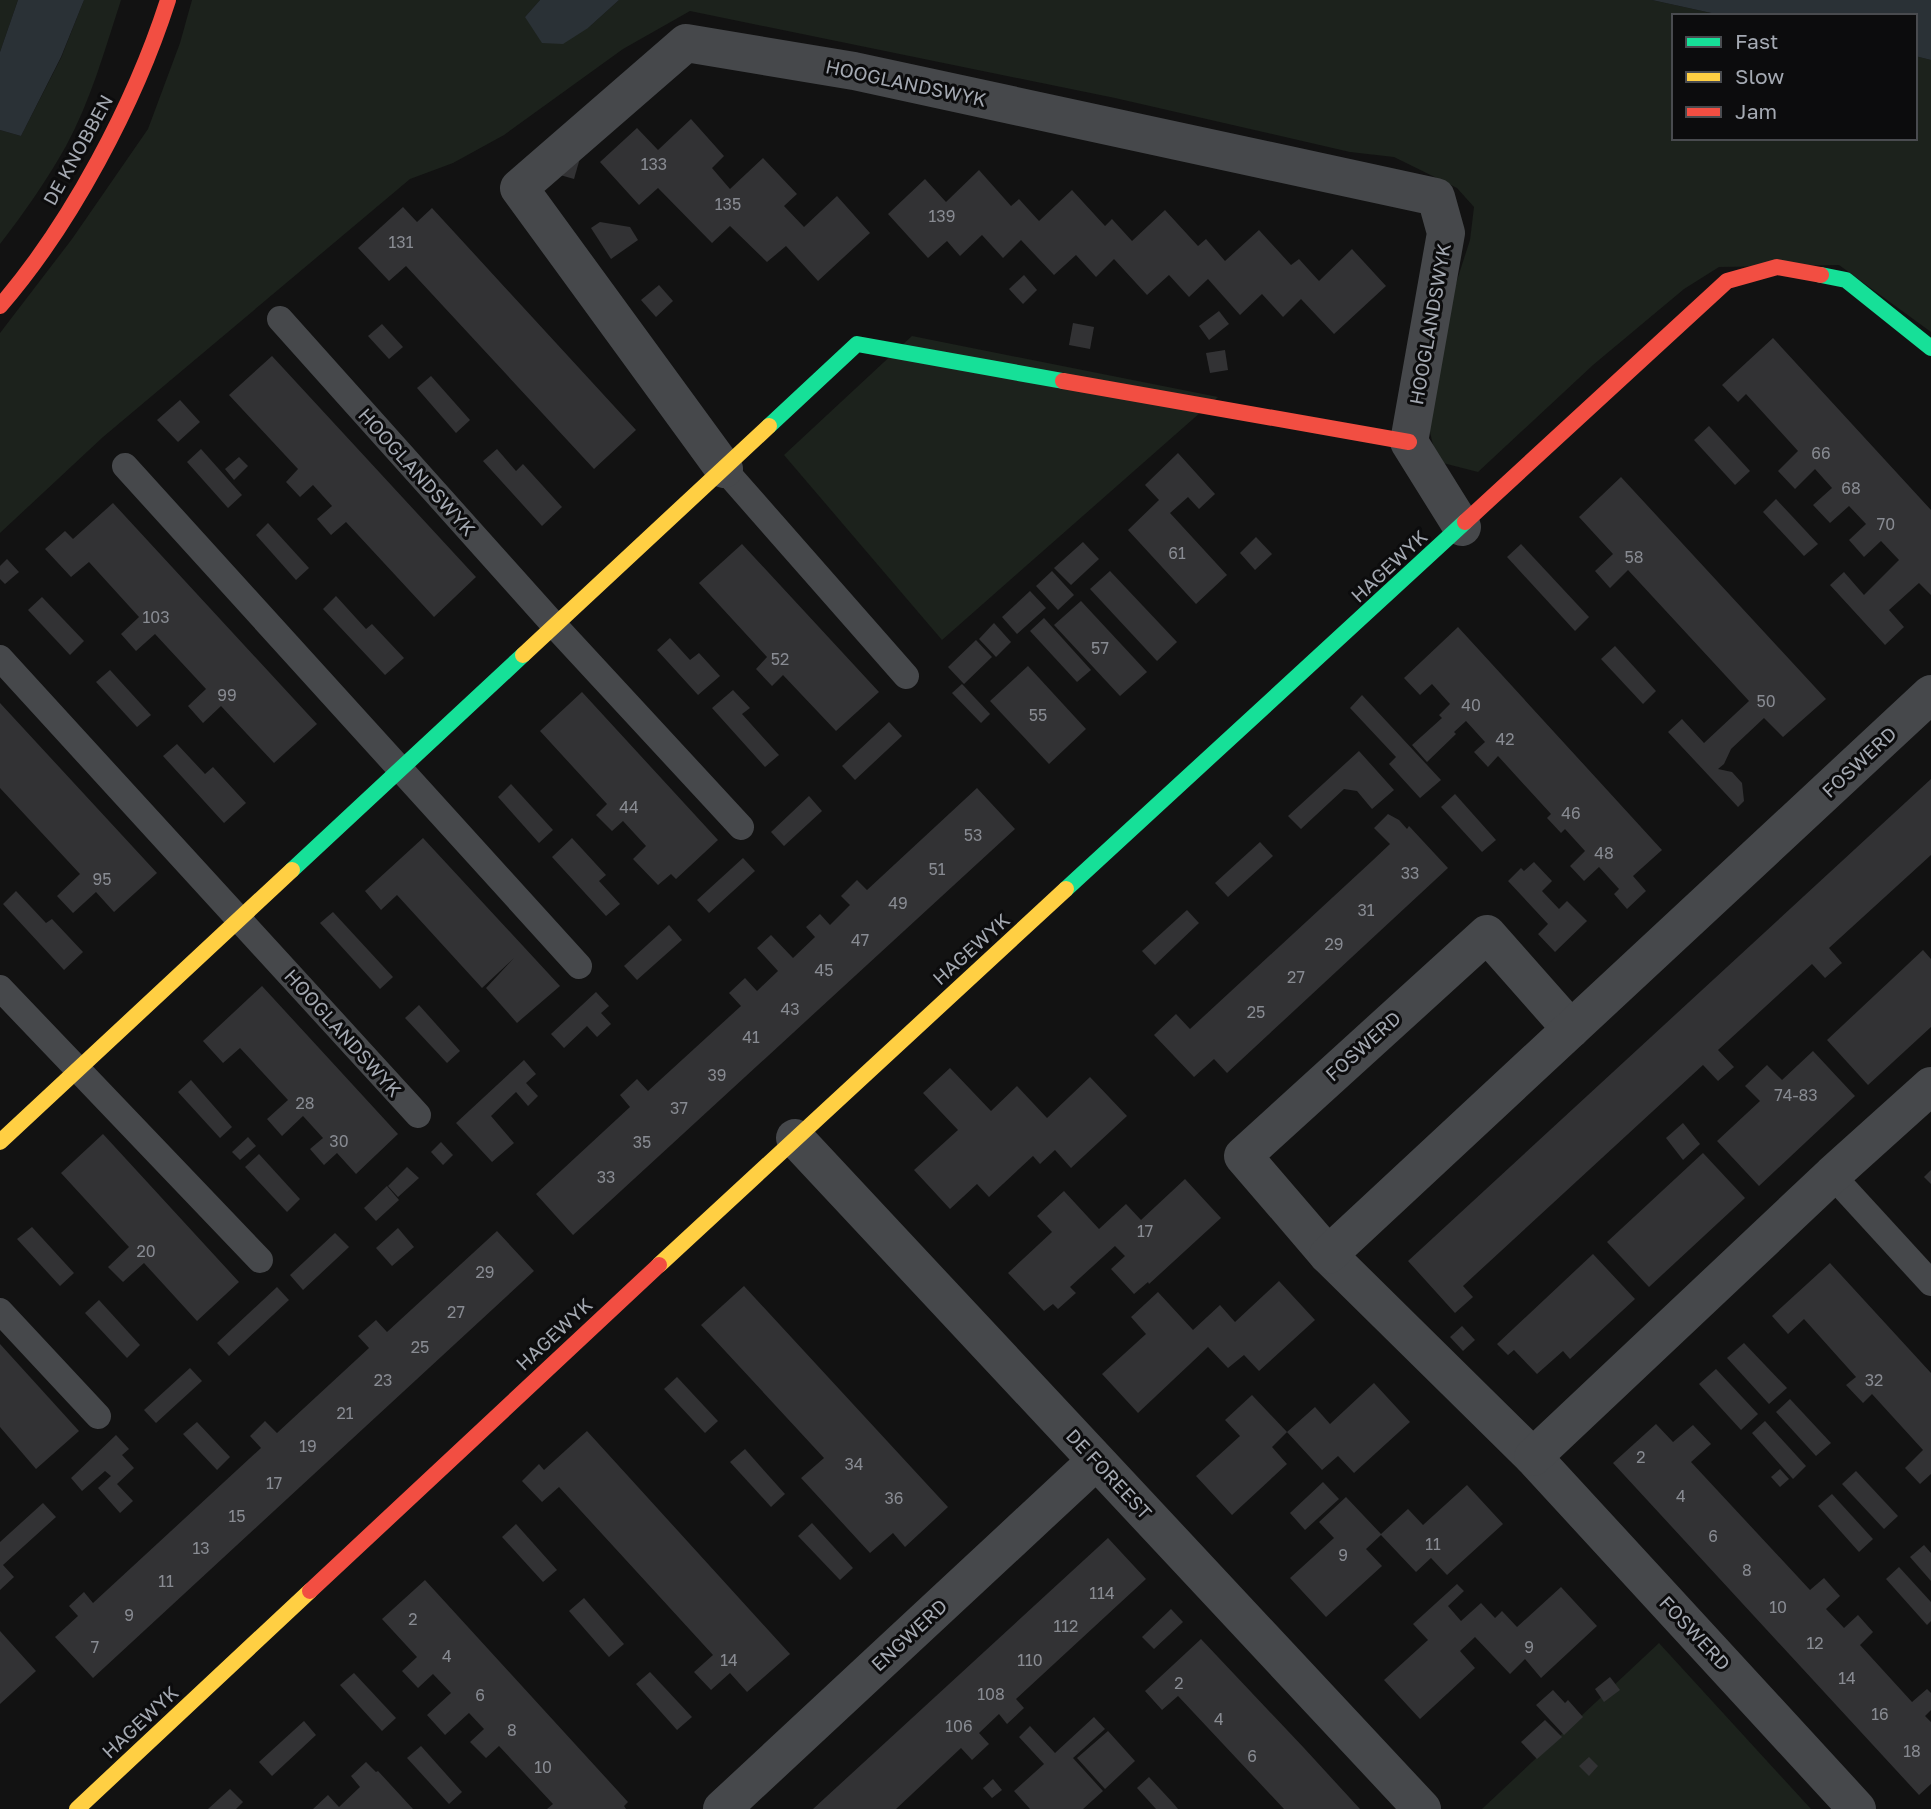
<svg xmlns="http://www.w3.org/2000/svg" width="1931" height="1809" viewBox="0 0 1931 1809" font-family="'Golos Text',sans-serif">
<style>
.green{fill:#1c221c}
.water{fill:#2a3136}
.building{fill:#323234}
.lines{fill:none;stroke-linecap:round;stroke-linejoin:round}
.lane{stroke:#46484b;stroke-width:26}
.street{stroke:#46484b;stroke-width:38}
.fast{stroke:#16e098;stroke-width:16}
.slow{stroke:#ffcf43;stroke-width:16}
.jam{stroke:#f24e42;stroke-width:16}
.labels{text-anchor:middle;stroke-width:6;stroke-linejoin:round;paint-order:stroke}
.number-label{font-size:16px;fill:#888b92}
.street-label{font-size:19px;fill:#a4a9b2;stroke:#0c0c0d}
</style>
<rect width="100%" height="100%" fill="#121212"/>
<g class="green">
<polygon points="0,0 18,0 0,52"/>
<path d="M84,0H121C105,49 91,100 66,146C47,180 24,213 0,244V130L21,136L61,58Z"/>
<polygon points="192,0 540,0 525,17 588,28 619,0 1652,0 1725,16 1674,16 1674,138 1915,138 1915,56 1931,60 1931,332 1839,265 1719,267 1684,289 1593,365 1478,472 1443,463 1435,453 1428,424 1429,367 1470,240 1474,207 1457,188 1394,157 1350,152 1115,98 690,11 623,49 504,135 453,163 410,179 103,437 0,533 0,333 72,239 148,129 180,43"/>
<polygon points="912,336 1218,397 942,640 784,455"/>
<polygon points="1659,1643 1811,1809 1482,1809"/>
</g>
<g class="water">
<polygon points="18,0 84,0 61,57 21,136 0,130 0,52"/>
<polygon points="540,0 619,0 588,28 563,44 542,43 525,17"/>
<polygon points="1652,0 1931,0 1931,60 1915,56 1915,16 1725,16"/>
</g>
<g class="building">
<polygon points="691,119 724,156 712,168 730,189 763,158 797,194 784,206 804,227 837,196 870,233 818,281 786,246 767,262 730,226 712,243 658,188 639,205 600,162 637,128 658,150"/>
<polygon points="580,158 574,179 560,175"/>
<polygon points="979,170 1011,206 1019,199 1039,221 1072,190 1105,226 1112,219 1132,241 1165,210 1198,246 1206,239 1225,261 1259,230 1291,265 1299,259 1319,281 1352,249 1386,286 1334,334 1301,299 1283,317 1262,294 1240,315 1208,279 1189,297 1169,275 1147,295 1114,259 1096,277 1076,255 1054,275 1021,240 1003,258 982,235 960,256 947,241 928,258 888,214 925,179 946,202"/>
<polygon points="403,207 417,222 432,208 636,430 594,469 406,266 389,281 358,248"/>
<polygon points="600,222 630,227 638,240 611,259 591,228"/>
<polygon points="1024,275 1037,290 1023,304 1009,289"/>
<polygon points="659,285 673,301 656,317 641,300"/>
<polygon points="1219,311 1229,324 1209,340 1199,326"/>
<polygon points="1073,323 1094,327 1090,349 1069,345"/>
<polygon points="382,324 403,347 389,359 368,336"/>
<polygon points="1773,338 1931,510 1931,595 1919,583 1889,610 1904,627 1885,645 1830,585 1844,572 1864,595 1899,560 1881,541 1864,557 1849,540 1866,524 1849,506 1830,523 1813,505 1832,488 1815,469 1795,489 1778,471 1798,451 1746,394 1738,402 1722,385"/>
<polygon points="1225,350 1228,370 1210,373 1206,353"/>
<polygon points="272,356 476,577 434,617 346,522 331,535 317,519 332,506 313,485 300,497 286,482 298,469 229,395"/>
<polygon points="431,376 470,420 456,433 417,388"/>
<polygon points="180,400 200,422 178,442 157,420"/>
<polygon points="1709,426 1750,471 1735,485 1694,440"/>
<polygon points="201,449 242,495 228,508 187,462"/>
<polygon points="497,449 516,471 523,464 562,507 542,526 483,461"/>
<polygon points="1178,453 1215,494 1199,509 1188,497 1170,513 1227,575 1196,604 1128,530 1159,500 1145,485"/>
<polygon points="239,457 248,466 234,480 225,469"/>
<polygon points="1621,477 1826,699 1783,737 1764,718 1731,749 1724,764 1718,769 1732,772 1742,783 1744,801 1738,807 1668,732 1682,719 1704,743 1749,701 1628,570 1610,588 1595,571 1613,554 1579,517"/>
<polygon points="1776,499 1818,544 1804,556 1763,512"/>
<polygon points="113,503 317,724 274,763 221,706 203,723 188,706 206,689 155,634 136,651 121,634 139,617 89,562 71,577 45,549 65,531 73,539"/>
<polygon points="268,523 309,568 296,580 256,535"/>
<polygon points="1256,537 1272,554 1255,570 1240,553"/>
<polygon points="1083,542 1099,559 1071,585 1054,568"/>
<polygon points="742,544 879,692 836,731 783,675 772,686 756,669 767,657 699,583"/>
<polygon points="1521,544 1589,617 1575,631 1507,557"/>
<polygon points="7,559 19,572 5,584 0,579 0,566"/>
<polygon points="1052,571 1074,595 1058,610 1036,586"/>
<polygon points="1110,571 1177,642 1157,661 1090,589"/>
<polygon points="1030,591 1046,608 1017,634 1002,617"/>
<polygon points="336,596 366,629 372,624 404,658 385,675 323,609"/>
<polygon points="42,597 84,641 70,655 28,610"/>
<polygon points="1081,601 1147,672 1120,696 1054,625"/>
<polygon points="1044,618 1091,670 1077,682 1030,631"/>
<polygon points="994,623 1011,642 996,657 979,639"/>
<polygon points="1458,627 1662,850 1633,876 1646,891 1627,909 1614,894 1619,889 1599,867 1584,881 1570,866 1585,851 1565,829 1561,833 1547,818 1551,814 1498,756 1488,767 1474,752 1485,742 1466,721 1454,732 1456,734 1427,762 1412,745 1442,718 1439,715 1450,704 1432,684 1420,695 1404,678"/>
<polygon points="670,638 690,660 699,653 720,676 698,695 657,650"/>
<polygon points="976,640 992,657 964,684 948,667"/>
<polygon points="1615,646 1656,691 1643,704 1601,659"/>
<polygon points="1028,666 1086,729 1049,764 990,701"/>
<polygon points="110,670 151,715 137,727 96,682"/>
<polygon points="962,684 990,714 981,723 952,693"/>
<polygon points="733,690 750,708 742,714 779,755 765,767 712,708"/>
<polygon points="582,692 718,840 676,879 671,874 658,885 633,859 646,846 623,821 612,831 596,815 607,804 540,731"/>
<polygon points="1362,695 1441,780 1420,798 1389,764 1396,757 1350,708"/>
<polygon points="0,703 157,873 114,912 96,892 73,913 57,896 80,874 0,788"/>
<polygon points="889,722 902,736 855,780 842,766"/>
<polygon points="177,744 205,774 213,767 246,803 224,823 163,756"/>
<polygon points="1359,751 1394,790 1372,809 1357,791 1344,789 1301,829 1288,816"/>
<polygon points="1931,779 1931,855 1829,948 1842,963 1825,978 1812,964 1718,1050 1734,1067 1718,1081 1703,1065 1463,1286 1473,1297 1455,1313 1408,1261"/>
<polygon points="511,784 553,830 539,843 498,797"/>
<polygon points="977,788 1015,829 573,1235 536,1194 630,1107 620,1095 637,1079 648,1091 741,1006 729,993 745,978 757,991 778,971 757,948 771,935 793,958 815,937 806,927 820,914 830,925 850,905 841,896 857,880 867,890"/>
<polygon points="1455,794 1496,840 1482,852 1441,807"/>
<polygon points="809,796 822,811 784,846 771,832"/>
<polygon points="1388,814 1399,820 1407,829 1409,826 1448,868 1227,1073 1214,1059 1194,1077 1154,1035 1176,1014 1190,1029 1372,861 1390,844 1374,828"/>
<polygon points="423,838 560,986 517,1023 486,988 514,958 482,988 397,895 381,910 365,891"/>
<polygon points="572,838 606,875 599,881 620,904 606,916 552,857"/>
<polygon points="1260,842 1273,856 1228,897 1215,883"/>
<polygon points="743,858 755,871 709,913 697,900"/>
<polygon points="1534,862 1552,881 1542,891 1559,909 1567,901 1587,921 1555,952 1538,934 1548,924 1508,881 1521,868 1524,871"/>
<polygon points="16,891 46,923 52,919 83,952 64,970 3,904"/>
<polygon points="1187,910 1199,923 1155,965 1142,951"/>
<polygon points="333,912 393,977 380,989 320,923"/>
<polygon points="669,925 682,940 637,980 624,966"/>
<polygon points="1923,950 1931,959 1931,1027 1868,1085 1827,1040"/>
<polygon points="262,986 398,1134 356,1174 337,1153 324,1165 310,1149 323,1138 303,1116 282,1136 267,1119 288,1100 240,1048 223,1063 203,1041"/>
<polygon points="596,992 609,1006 601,1013 611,1024 597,1037 587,1026 564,1048 551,1034"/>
<polygon points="419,1005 460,1051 447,1063 405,1018"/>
<polygon points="1813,1051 1855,1096 1759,1186 1717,1141 1760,1101 1745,1086 1767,1065 1782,1080"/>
<polygon points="524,1060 536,1074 526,1083 538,1096 528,1106 516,1092 491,1116 514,1143 492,1162 456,1123"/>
<polygon points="950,1068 991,1111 1017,1086 1047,1118 1090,1077 1127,1116 1071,1168 1055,1150 1040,1164 1033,1156 989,1197 977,1184 950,1209 914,1170 958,1130 923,1093"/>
<polygon points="191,1080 232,1127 220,1138 178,1092"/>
<polygon points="1683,1123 1700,1144 1683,1160 1666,1138"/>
<polygon points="103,1134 239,1282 197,1321 144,1263 123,1282 108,1267 129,1247 61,1173"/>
<polygon points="248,1137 256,1146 240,1160 232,1152"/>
<polygon points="441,1142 453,1155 443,1165 431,1152"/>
<polygon points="1703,1153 1745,1198 1649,1287 1607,1242"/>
<polygon points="259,1154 300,1199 287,1212 245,1167"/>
<polygon points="407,1167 419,1178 398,1197 388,1186"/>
<polygon points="1931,1170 1931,1184 1924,1177"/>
<polygon points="1185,1179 1221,1218 1149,1284 1148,1282 1134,1294 1111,1269 1125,1256 1115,1246 1070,1287 1076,1293 1058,1309 1053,1304 1044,1311 1008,1273 1052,1232 1037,1216 1064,1191 1099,1229 1126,1204 1141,1220"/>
<polygon points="387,1186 399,1200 376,1221 364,1208"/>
<polygon points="32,1227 74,1273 60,1286 17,1239"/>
<polygon points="398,1228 414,1247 392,1266 376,1248"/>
<polygon points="497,1231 534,1271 93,1678 55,1637 78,1616 69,1606 84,1592 93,1603 261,1448 250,1436 265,1421 277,1433 369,1348 358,1336 376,1320 387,1332"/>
<polygon points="335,1233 349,1247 303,1290 290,1275"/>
<polygon points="1593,1254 1635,1299 1570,1359 1563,1351 1537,1374 1514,1350 1508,1355 1497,1344"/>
<polygon points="1830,1263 1931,1373 1931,1474 1920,1484 1905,1468 1923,1450 1872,1394 1863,1403 1846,1385 1856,1377 1804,1319 1788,1334 1772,1316"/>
<polygon points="1279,1281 1315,1320 1259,1371 1244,1355 1228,1368 1208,1347 1138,1413 1102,1374 1146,1334 1131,1317 1158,1292 1193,1330 1220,1305 1235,1322"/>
<polygon points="744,1286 948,1507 905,1547 893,1533 870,1553 801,1478 824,1458 701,1325"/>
<polygon points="277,1287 289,1300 229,1356 217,1343"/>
<polygon points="99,1300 140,1345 127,1358 85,1313"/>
<polygon points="1462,1326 1475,1340 1463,1351 1450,1337"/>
<polygon points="1744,1343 1787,1388 1769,1404 1727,1358"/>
<polygon points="0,1344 79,1431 36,1469 0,1427"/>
<polygon points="190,1368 202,1381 156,1423 144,1410"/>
<polygon points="1716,1369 1758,1414 1741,1430 1699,1384"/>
<polygon points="677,1377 718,1421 705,1433 664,1389"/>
<polygon points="1374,1383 1410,1422 1354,1473 1338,1456 1322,1470 1287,1432 1272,1447 1287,1464 1232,1515 1196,1476 1240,1436 1225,1420 1252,1395 1287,1432 1315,1407 1330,1424"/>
<polygon points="1790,1399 1831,1443 1816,1456 1776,1412"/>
<polygon points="1765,1421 1806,1466 1793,1479 1752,1433"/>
<polygon points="197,1422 230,1457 217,1470 183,1434"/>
<polygon points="1656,1424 1673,1442 1693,1425 1711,1444 1691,1462 1810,1590 1824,1578 1840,1596 1826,1609 1844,1628 1858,1615 1873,1632 1860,1645 1912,1702 1927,1689 1931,1693 1931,1710 1925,1716 1931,1722 1931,1784 1919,1795 1613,1463"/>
<polygon points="587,1431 790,1654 747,1692 730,1673 711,1690 694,1672 713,1655 559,1487 542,1502 522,1481 539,1464 544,1470"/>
<polygon points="116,1435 129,1449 122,1455 134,1468 117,1484 133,1501 120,1513 98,1488 111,1476 105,1471 82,1491 71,1478"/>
<polygon points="745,1449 785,1494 771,1507 730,1462"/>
<polygon points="1780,1469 1789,1479 1780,1487 1771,1477"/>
<polygon points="1856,1471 1898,1516 1884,1529 1842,1484"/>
<polygon points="1323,1482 1339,1499 1305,1530 1290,1513"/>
<polygon points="1467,1485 1503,1524 1447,1575 1431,1558 1416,1572 1381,1535 1366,1549 1382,1566 1326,1617 1290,1578 1334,1538 1319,1522 1346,1497 1381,1534 1408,1509 1423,1525"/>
<polygon points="1832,1494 1873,1539 1859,1552 1818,1506"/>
<polygon points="43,1503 56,1517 3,1565 14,1577 0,1590 0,1542"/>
<polygon points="812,1523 853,1568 840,1580 798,1536"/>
<polygon points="516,1524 557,1570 543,1582 502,1537"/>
<polygon points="1108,1538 1146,1579 1016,1699 1024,1708 1007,1724 999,1714 979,1733 989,1744 972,1760 961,1748 896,1809 813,1809"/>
<polygon points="1924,1545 1931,1553 1931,1581 1910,1557"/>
<polygon points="1899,1567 1931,1602 1931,1621 1927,1625 1886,1579"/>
<polygon points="425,1580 628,1802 624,1806 626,1809 547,1809 553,1804 499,1746 486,1758 470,1742 484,1729 469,1713 445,1735 427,1715 451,1693 433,1674 418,1688 402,1671 417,1657 382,1619"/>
<polygon points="1457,1584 1464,1591 1448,1606 1461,1621 1481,1603 1495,1618 1502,1611 1517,1627 1561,1587 1597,1626 1541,1678 1525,1659 1510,1674 1475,1637 1460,1651 1475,1668 1420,1719 1384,1680 1428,1640 1413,1624"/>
<polygon points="584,1598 624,1644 609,1657 569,1611"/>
<polygon points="1171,1609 1183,1622 1154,1649 1142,1637"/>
<polygon points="0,1631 36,1671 0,1704"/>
<polygon points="1201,1639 1304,1748 1360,1809 1284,1809 1178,1696 1162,1710 1145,1691"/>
<polygon points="650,1672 692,1717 677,1730 636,1684"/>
<polygon points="354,1673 396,1718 382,1731 340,1685"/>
<polygon points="1610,1677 1620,1690 1604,1702 1595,1689"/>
<polygon points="1553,1690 1565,1703 1568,1700 1583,1717 1564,1735 1536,1705"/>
<polygon points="1094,1717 1105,1729 1073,1758 1103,1791 1083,1809 1030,1809 1014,1791 1044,1764 1019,1737 1030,1726 1055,1753"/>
<polygon points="1545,1720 1562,1737 1537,1759 1521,1742"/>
<polygon points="304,1721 316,1735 272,1776 259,1762"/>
<polygon points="1108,1731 1135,1761 1105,1789 1077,1758"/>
<polygon points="421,1746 462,1792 449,1804 407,1758"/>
<polygon points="1589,1757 1598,1766 1589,1776 1579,1766"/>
<polygon points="366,1762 376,1772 378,1771 413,1809 313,1809 328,1795 339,1807 360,1787 351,1776"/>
<polygon points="1149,1777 1173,1803 1178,1809 1156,1809 1137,1788"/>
<polygon points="993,1779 1002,1790 992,1798 983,1788"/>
<polygon points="230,1789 243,1802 236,1809 208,1809"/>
</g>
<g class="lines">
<g class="lane">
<polyline points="280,319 555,626 741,827"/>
<polyline points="125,466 579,966"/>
<polyline points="724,469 906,676"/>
<polyline points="0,658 418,1115"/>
<polyline points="0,988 260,1260"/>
<polyline points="1832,1175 1931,1283"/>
<polyline points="0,1311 98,1416"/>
</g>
<g class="street">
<polyline points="724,469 519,188 686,43 854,71 1436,197 1446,233 1409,442 1462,527"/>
<polyline points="1571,1029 1487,934 1243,1156 1328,1255 1533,1457 1857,1809"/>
<polyline points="795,1138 1422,1809"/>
<polyline points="1328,1255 1931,694"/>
<polyline points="1533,1457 1832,1175 1931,1086"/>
<polyline points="722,1809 1096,1461"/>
</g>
<g class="fast">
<polyline points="1821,275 1846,280 1931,348"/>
<polyline points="769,426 857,344 1063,381"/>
<polyline points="292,870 523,655"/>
<polyline points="1066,889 1465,522"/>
</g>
<g class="slow">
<polyline points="523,655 769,426"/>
<polyline points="0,1142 292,870"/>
<polyline points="659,1265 1066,889"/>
<polyline points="77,1809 310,1591"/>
</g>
<g class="jam">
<path d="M0,306C71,224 135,103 168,0"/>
<polyline points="1063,381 1409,442"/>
<polyline points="1465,522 1727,281 1777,267 1821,275"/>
<polyline points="310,1591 659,1265"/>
</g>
</g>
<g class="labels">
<g class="number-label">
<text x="654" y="170">133</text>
<text x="728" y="210">135</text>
<text x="942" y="222">139</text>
<text x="401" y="248">131</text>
<text x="1821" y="459">66</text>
<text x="1851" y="494">68</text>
<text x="1886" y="530">70</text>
<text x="1177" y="559">61</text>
<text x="1634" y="563">58</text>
<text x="156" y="623">103</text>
<text x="1100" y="654">57</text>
<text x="780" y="665">52</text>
<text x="227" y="701">99</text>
<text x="1766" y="707">50</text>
<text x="1471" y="711">40</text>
<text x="1038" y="721">55</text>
<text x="1505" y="745">42</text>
<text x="629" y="813">44</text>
<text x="1571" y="819">46</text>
<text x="973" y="841">53</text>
<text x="1604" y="859">48</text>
<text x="937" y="875">51</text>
<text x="1410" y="879">33</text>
<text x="102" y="885">95</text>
<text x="898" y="909">49</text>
<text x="1366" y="916">31</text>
<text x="860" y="946">47</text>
<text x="1334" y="950">29</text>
<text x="824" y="976">45</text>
<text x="1296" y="983">27</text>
<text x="790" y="1015">43</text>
<text x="1256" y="1018">25</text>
<text x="751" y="1043">41</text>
<text x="717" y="1081">39</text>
<text x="1796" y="1101">74-83</text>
<text x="305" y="1109">28</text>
<text x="679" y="1114">37</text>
<text x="339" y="1147">30</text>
<text x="642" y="1148">35</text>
<text x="606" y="1183">33</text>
<text x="1145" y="1237">17</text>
<text x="146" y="1257">20</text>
<text x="485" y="1278">29</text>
<text x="456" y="1318">27</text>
<text x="420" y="1353">25</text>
<text x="383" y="1386">23</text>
<text x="1874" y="1386">32</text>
<text x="345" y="1419">21</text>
<text x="308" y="1452">19</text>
<text x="1641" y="1463">2</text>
<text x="854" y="1470">34</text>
<text x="274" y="1489">17</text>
<text x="1681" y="1502">4</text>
<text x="894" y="1504">36</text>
<text x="237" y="1522">15</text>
<text x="1713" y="1542">6</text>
<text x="1433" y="1550">11</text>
<text x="201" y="1554">13</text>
<text x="1343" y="1561">9</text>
<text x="1747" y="1576">8</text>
<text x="166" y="1587">11</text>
<text x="1102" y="1599">114</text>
<text x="1778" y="1613">10</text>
<text x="129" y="1621">9</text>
<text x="413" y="1625">2</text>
<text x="1066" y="1632">112</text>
<text x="1815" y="1649">12</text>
<text x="95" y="1653">7</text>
<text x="1529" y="1653">9</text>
<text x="447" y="1662">4</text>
<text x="729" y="1666">14</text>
<text x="1030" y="1666">110</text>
<text x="1847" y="1684">14</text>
<text x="1179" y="1689">2</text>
<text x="991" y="1700">108</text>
<text x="480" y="1701">6</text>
<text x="1880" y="1720">16</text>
<text x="1219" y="1725">4</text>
<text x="959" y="1732">106</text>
<text x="512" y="1736">8</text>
<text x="1912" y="1757">18</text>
<text x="1252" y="1762">6</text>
<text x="543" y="1773">10</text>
</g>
<g class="street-label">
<text transform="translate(906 83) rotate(12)" y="7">HOOGLANDSWYK</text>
<text transform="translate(78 150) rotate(-61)" y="7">DE KNOBBEN</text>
<text transform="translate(1430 324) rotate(-80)" y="7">HOOGLANDSWYK</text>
<text transform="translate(417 472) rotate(48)" y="7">HOOGLANDSWYK</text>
<text transform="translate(1389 566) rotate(-43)" y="7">HAGEWYK</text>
<text transform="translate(1859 762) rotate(-43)" y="7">FOSWERD</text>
<text transform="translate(971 949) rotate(-42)" y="7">HAGEWYK</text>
<text transform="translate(343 1033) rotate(48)" y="7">HOOGLANDSWYK</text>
<text transform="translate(1363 1046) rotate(-42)" y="7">FOSWERD</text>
<text transform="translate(554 1334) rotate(-43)" y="7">HAGEWYK</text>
<text transform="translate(1109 1474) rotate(47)" y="7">DE FOREEST</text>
<text transform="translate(1695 1633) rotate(47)" y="7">FOSWERD</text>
<text transform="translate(909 1635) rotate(-43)" y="7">ENGWERD</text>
<text transform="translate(140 1722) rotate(-43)" y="7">HAGEWYK</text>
</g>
</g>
<rect x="1672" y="14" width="245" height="126" fill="#0c0c0d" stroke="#494b4f" stroke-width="2"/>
<rect x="1686" y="37" width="35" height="10" fill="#16e098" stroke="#494b4f" stroke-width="2"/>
<text x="1735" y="49" font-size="21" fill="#a4a9b2">Fast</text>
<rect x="1686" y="72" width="35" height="10" fill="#ffcf43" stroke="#494b4f" stroke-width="2"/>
<text x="1735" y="84" font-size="21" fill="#a4a9b2">Slow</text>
<rect x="1686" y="107" width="35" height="10" fill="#f24e42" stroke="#494b4f" stroke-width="2"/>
<text x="1735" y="119" font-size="21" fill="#a4a9b2">Jam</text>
</svg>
